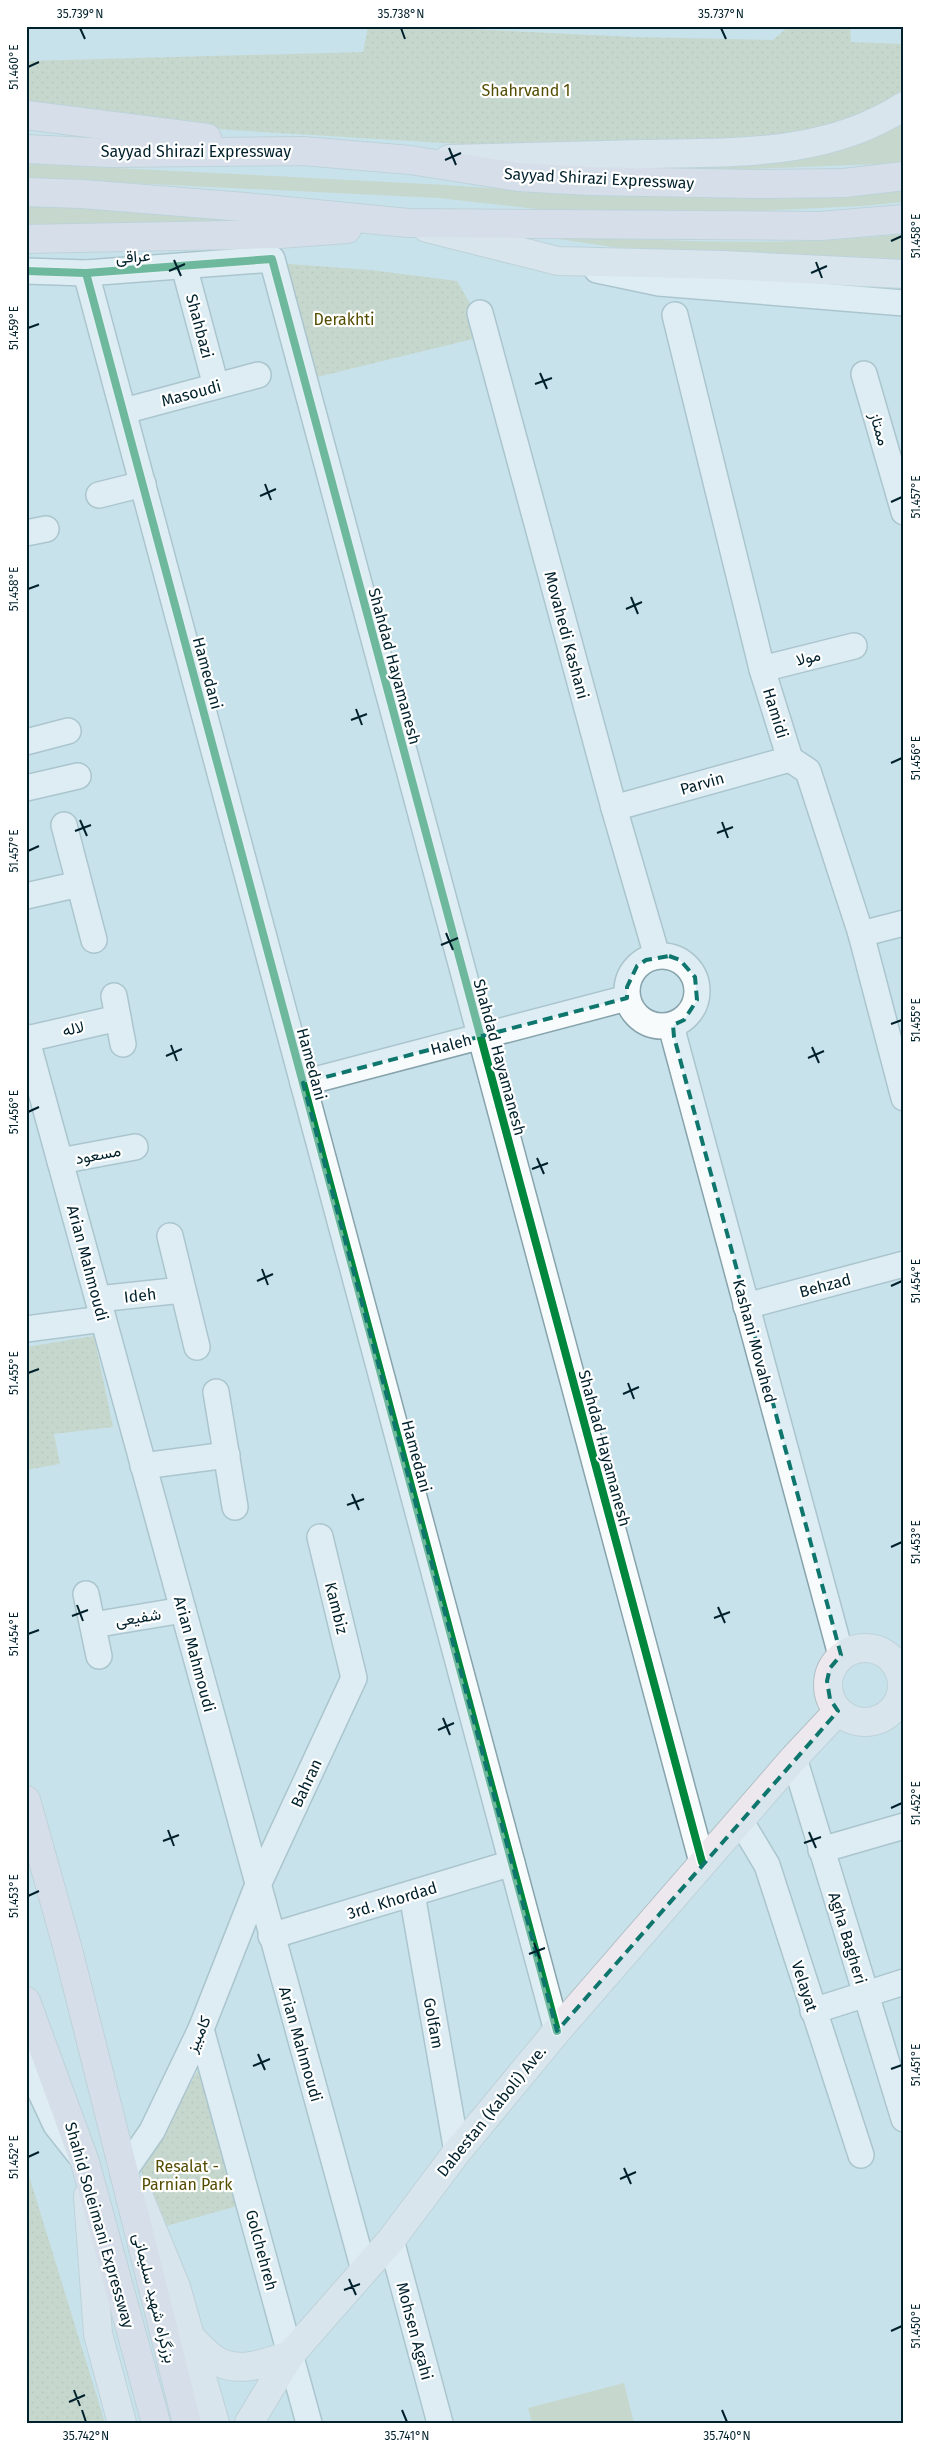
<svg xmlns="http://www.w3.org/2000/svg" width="930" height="2449" viewBox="0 0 930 2449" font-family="'Fira Sans',Vazirmatn,sans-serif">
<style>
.green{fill:#c3cba8}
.park{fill:url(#park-dots)}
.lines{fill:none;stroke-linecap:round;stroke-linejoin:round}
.minor-casing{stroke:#87a3ac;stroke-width:28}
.major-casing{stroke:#afc0c6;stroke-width:30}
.highway-casing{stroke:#afc0c6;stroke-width:30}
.minor{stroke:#f7fbfc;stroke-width:25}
.major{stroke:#ede8ee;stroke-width:28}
.highway{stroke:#e7dce6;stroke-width:28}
.cycleway-casing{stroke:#fff;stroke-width:11}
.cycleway{stroke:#00873e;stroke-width:8}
.marked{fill:none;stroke:#0f766e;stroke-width:4;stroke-dasharray:10 6;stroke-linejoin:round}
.ticks{fill:none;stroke:#00212c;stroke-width:2}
.labels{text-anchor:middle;stroke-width:4.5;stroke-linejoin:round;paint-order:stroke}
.park-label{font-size:16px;fill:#534d00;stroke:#fff}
.street-label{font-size:16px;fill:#00212c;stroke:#fff}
.neatline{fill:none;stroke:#00212c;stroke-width:2}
.ticks-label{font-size:12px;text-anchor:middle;fill:#00212c}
</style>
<defs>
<pattern id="park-dots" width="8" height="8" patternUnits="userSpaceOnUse" patternTransform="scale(1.25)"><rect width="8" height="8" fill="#c3cba8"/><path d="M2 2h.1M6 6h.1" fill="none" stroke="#a6ae91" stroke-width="1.8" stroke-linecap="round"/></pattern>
</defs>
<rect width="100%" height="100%" fill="#c8e2eb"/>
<g class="green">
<polygon points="904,116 904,163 724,170 637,168"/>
<path d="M26,163C166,171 306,177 445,185C598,195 751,206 904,189V202L862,206L714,213L647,211L563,212L439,198L26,178Z"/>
<polygon points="26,206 313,219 26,232"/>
<path d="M518,233C646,240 775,248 904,234V263L647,252Z"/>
<polygon points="624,2383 634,2423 532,2423 528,2408"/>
</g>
<g class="park">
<polygon points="789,26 850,26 851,42 904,44 904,98 865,118 766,142 528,148 230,130 26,109 26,61 363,52 368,27 427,27 634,37 773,40"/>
<polygon points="276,263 371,270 457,281 475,312 481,337 309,379"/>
<polygon points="94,1336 113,1427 54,1434 60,1464 26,1470 26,1347"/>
<polygon points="198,2070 241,2205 159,2228 141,2170"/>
<polygon points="26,2166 105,2423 26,2423"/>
</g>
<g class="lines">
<g class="minor-casing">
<g id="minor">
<polyline points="184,266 216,386"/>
<polyline points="597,270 659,283 904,303"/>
<polyline points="26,271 86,273 272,259 702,1862"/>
<polyline points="86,273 557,2031"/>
<polyline points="480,313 614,808 657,956"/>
<polyline points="675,315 762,669 790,759 808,771 861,934 904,1098"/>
<polyline points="864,374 904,512"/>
<polyline points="124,411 258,375"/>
<polyline points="99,495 143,484"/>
<polyline points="26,533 46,529"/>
<polyline points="762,669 854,646"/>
<polyline points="26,742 68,731"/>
<polyline points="26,788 78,776"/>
<polyline points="614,808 790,759"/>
<polyline points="64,825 94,940"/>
<polyline points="26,896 79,884"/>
<polyline points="861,934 904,923"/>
<circle cx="662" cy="991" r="35"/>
<polyline points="114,996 123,1044"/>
<polyline points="673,1025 674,1037 841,1655"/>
<polyline points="26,1037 364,2270"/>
<polyline points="27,1039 118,1018"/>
<polyline points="303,1083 627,998"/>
<polyline points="60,1161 135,1147"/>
<polyline points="170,1236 197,1347"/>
<polyline points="98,1299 182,1290"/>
<polyline points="746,1306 904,1264"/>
<polyline points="26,1329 103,1319"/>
<polyline points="216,1392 235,1507"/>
<polyline points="143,1466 227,1455"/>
<polyline points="86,1594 99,1656"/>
<polyline points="93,1625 183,1610"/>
<polyline points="899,1700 904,1703"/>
<polyline points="794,1758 904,2119"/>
<polyline points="740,1820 767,1865 861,2155"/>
<polyline points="821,1850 904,1826"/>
<polyline points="412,1894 457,2152"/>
<polyline points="271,1936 512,1863"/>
<polyline points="813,2011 904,1982"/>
<polyline points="201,2029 309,2423"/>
<polyline points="26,2061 56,2125 79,2154"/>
<polyline points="123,2173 152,2131 201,2029 257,1887 354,1678 320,1537"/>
<polyline points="391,2240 440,2423"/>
</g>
</g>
<g class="major-casing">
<g id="major">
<path d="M449,159C514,157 578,156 643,154C732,152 826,157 904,106"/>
<polyline points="427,228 558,261 723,265 904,274"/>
<circle cx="865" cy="1685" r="37"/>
<polyline points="88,2196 98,2334 122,2423"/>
<polyline points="139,2197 176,2287 215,2423"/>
<path d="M191,2338C200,2346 209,2358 221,2363C242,2373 271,2361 290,2355L249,2423"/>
<polyline points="290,2355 391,2240 457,2152 557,2031 794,1758 838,1711"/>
</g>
</g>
<g class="highway-casing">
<g id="highway">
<polyline points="26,115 207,138"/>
<polyline points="26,149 110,153 303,151 410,160 519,177 590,181 757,184 844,183 904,176"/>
<polyline points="26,192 82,194 245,207 408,223 820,226 904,219"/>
<polyline points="26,239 279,234 347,229"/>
<polyline points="26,1800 67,1946 187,2423"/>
<polyline points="26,2001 85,2162 156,2423"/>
</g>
</g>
<use href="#minor" class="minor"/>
<use href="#major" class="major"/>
<use href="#highway" class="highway"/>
<g class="cycleway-casing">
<g id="cycleway">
<polyline points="26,271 86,273 272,259 702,1862"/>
<polyline points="86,273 557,2031"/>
</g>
</g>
<use href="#cycleway" class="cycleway"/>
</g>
<path d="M0 0H930V2449H0ZM669,956L680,960L695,977L697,1000L684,1020L673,1025L674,1037L841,1655L830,1668L827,1681L830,1699L838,1711L557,2031L303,1083L627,998V987L637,966L646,960Z" fill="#c8e2eb" fill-opacity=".55" fill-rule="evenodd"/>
<path class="marked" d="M669,956L680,960L695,977L697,1000L684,1020L673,1025L674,1037L841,1655L830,1668L827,1681L830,1699L838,1711L557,2031L303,1083L627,998V987L637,966L646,960Z"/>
<path class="ticks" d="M80,28L85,39M401,28L405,39M721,28L726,39M28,67L39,62M449,148L456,165M445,160L461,153M891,241L902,236M174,260L181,276M816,262L822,278M169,271L185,264M811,273L827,266M28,328L39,324M540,373L547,389M535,384L552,378M265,484L271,500M260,496L276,489M891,502L902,497M28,589L39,585M631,597L638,614M626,609L642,602M356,709L362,725M351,720L367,714M891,763L902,758M80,820L87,836M722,822L728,838M75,831L91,825M717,833L733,827M28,851L39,846M446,933L453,950M441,945L458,938M891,1024L902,1020M171,1045L177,1061M812,1047L819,1063M166,1056L182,1049M808,1058L824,1051M28,1112L39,1107M537,1158L544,1174M532,1169L548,1163M262,1269L268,1285M257,1281L273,1274M891,1286L902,1281M28,1373L39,1369M628,1383L634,1399M623,1394L639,1387M352,1494L359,1510M347,1505L364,1499M891,1547L902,1542M77,1605L83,1621M718,1607L725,1623M72,1616L88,1610M714,1618L730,1612M28,1634L39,1630M443,1718L450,1735M438,1730L454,1723M891,1808L902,1803M168,1830L174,1846M809,1832L816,1848M163,1841L179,1835M804,1843L821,1837M28,1896L39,1891M534,1943L540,1959M529,1954L545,1948M258,2054L265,2070M253,2066L270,2059M891,2069L902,2065M28,2157L39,2152M624,2168L631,2184M620,2179L636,2172M349,2279L356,2295M344,2290L360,2284M891,2331L902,2326M74,2390L80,2406M69,2402L85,2395M82,2410L86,2422M402,2410L407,2422M722,2410L727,2422"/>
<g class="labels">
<g class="park-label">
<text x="526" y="96">Shahrvand 1</text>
<text x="344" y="325">Derakhti</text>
<text x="187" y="2172">Resalat -<tspan x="187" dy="18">Parnian Park</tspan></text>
</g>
<g class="street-label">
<text x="196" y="157">Sayyad Shirazi Expressway</text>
<text transform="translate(599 178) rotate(3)" y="6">Sayyad Shirazi Expressway</text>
<text transform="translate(133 256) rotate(-4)" y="6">عراقی</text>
<text transform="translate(200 326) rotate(75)" y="6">Shahbazi</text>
<text transform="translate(191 393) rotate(-15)" y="6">Masoudi</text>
<text transform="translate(880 429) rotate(74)" y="6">ممتاز</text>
<text transform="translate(567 635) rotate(75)" y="6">Movahedi Kashani</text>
<text transform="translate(808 657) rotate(-14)" y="6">مولا</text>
<text transform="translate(395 666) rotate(75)" y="6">Shahdad Hayamanesh</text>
<text transform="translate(208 673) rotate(75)" y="6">Hamedani</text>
<text transform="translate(776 713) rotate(73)" y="6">Hamidi</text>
<text transform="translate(702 783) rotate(-16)" y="6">Parvin</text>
<text transform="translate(73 1028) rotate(-13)" y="6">لاله</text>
<text transform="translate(451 1044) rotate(-15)" y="6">Haleh</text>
<text transform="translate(500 1057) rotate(75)" y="6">Shahdad Hayamanesh</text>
<text transform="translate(312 1064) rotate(75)" y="6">Hamedani</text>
<text transform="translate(98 1154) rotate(-11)" y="6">مسعود</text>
<text transform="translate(88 1263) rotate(75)" y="6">Arian Mahmoudi</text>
<text transform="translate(825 1285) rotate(-15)" y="6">Behzad</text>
<text transform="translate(140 1295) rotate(-6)" y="6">Ideh</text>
<text transform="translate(755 1341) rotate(75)" y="6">Kashani Movahed</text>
<text transform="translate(605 1448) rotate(75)" y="6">Shahdad Hayamanesh</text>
<text transform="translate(417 1456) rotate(75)" y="6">Hamedani</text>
<text transform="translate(337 1608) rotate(76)" y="6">Kambiz</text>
<text transform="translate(138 1617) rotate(-9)" y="6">شفیعی</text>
<text transform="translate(195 1654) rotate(75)" y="6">Arian Mahmoudi</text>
<text transform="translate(306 1783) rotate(-65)" y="6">Bahran</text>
<text transform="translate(392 1900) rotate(-17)" y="6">3rd. Khordad</text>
<text transform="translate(848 1938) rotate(73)" y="6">Agha Bagheri</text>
<text transform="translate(805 1986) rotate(72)" y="6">Velayat</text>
<text transform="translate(434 2023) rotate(80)" y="6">Golfam</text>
<text transform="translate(198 2034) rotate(-66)" y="6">کامبیز</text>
<text transform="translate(301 2044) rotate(74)" y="6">Arian Mahmoudi</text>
<text transform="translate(491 2111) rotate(-51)" y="6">Dabestan (Kaboli) Ave.</text>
<text transform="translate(100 2225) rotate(74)" y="6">Shahid Soleimani Expressway</text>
<text transform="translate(262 2250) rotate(75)" y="6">Golchehreh</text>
<text transform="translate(155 2298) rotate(76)" y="6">بزرگراه شهید سلیمانی</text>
<text transform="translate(415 2331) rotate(75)" y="6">Mohsen Agahi</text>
</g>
</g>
<rect width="930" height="2449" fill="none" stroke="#ffffff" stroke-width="55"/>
<rect x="28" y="28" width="874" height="2394" class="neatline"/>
<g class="ticks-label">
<text x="80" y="18">35.739°N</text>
<text x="401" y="18">35.738°N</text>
<text x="721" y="18">35.737°N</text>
<text transform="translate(14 67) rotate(-90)" y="4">51.460°E</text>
<text transform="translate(916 236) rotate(-90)" y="4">51.458°E</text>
<text transform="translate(14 328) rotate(-90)" y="4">51.459°E</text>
<text transform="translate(916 497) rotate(-90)" y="4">51.457°E</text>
<text transform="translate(14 589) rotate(-90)" y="4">51.458°E</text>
<text transform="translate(916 758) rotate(-90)" y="4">51.456°E</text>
<text transform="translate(14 851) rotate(-90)" y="4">51.457°E</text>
<text transform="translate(916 1020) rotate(-90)" y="4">51.455°E</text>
<text transform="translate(14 1112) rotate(-90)" y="4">51.456°E</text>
<text transform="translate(916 1281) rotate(-90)" y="4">51.454°E</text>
<text transform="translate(14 1373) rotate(-90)" y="4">51.455°E</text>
<text transform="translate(916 1542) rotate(-90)" y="4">51.453°E</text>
<text transform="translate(14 1634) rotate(-90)" y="4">51.454°E</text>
<text transform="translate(916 1803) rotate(-90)" y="4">51.452°E</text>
<text transform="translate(14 1896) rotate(-90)" y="4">51.453°E</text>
<text transform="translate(916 2065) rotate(-90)" y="4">51.451°E</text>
<text transform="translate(14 2157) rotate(-90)" y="4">51.452°E</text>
<text transform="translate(916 2326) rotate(-90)" y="4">51.450°E</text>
<text x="86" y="2440">35.742°N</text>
<text x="407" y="2440">35.741°N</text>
<text x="727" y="2440">35.740°N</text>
</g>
</svg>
